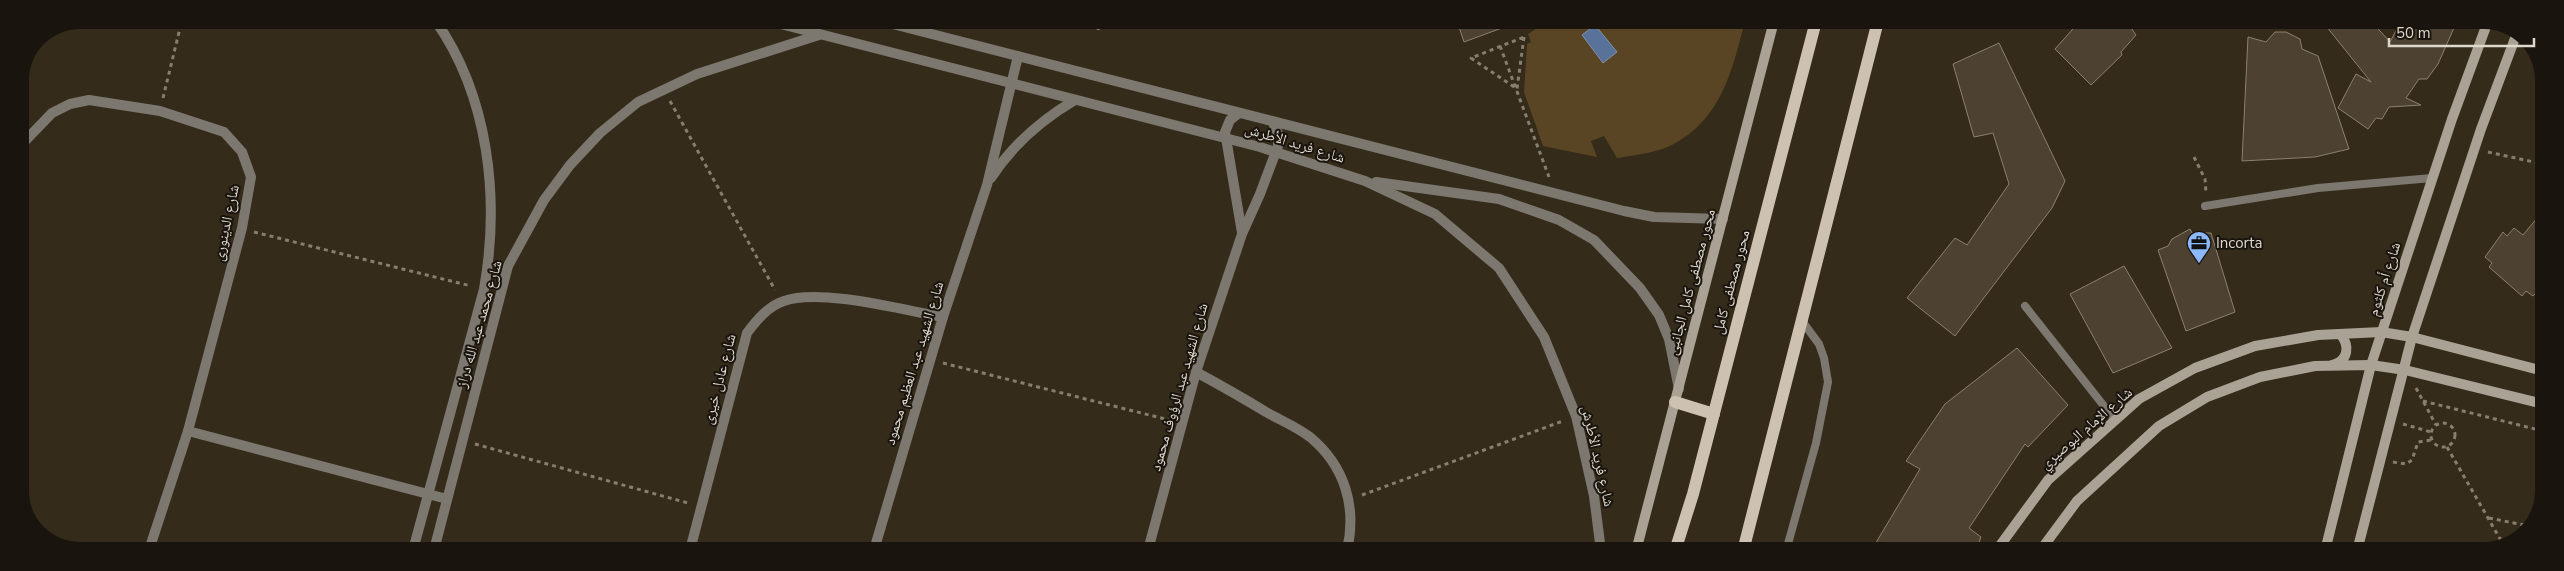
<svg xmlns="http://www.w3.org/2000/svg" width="2564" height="571" viewBox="0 0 2564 571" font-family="'Nunito Sans','Noto Naskh Arabic',sans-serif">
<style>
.green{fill:#594523}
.water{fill:#587299;stroke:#8090a8}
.building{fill:#4d4231;stroke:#8c816d}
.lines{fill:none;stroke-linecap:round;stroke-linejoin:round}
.path{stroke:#877e70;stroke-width:3;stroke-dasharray:4 4;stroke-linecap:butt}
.lane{stroke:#7c776f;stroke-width:8}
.street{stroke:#7c776f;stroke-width:10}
.secondary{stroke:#aaa294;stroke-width:10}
.primary{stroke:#cdc2b1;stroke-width:12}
.labels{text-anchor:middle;stroke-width:4;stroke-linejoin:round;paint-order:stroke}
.street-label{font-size:15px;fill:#ddd7cc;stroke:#19140d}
.poi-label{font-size:15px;fill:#ddd7cc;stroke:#19140d;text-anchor:start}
</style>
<rect width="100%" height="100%" fill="#352b1a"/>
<path class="green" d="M1549,21H1745C1732,70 1722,119 1672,145C1656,153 1635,155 1617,158L1604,136L1591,141L1597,157L1543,146L1524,92L1527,44L1531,42L1528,34Z"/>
<polygon class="water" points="1595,25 1617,52 1603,63 1582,35"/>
<g class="building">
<polygon points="1457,21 1518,21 1518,22 1464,42"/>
<polygon points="2080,21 2126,21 2136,35 2121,52 2122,55 2091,85 2055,49"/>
<polygon points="2322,21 2371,21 2390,42 2401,21 2457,21 2438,64 2427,79 2419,79 2406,98 2421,105 2389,107 2382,119 2376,118 2368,129 2338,108 2356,74 2371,82"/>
<polygon points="2275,32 2286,32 2300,39 2302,49 2318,56 2349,149 2315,157 2242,161 2248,37 2266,42"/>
<polygon points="1999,43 2065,181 2052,208 1955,336 1907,298 1955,238 1967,245 2009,184 1993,133 1974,137 1953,64"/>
<polygon points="2543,211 2543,285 2533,296 2526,291 2522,296 2489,267 2492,263 2485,257 2503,232 2507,236 2514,228 2523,235"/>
<polygon points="2190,229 2192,233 2211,233 2235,312 2186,331 2158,250 2168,246 2172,239"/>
<polygon points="2124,266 2172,348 2113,373 2070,294"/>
<polygon points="2017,348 2068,405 2028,447 2025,444 1969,528 1981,537 1976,551 1871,551 1920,469 1906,461 1945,404"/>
</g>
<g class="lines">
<g class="path">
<polyline points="1098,30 1100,20"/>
<polygon points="1524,37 1517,89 1471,58"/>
<polyline points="1500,46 1549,177"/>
<polyline points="163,98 182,20"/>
<polyline points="670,101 775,290"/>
<polyline points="2488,152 2543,164"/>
<polyline points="2194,157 2205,179 2206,193"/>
<polyline points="254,232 471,286"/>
<polyline points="943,363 1169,420"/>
<polyline points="2416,388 2436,425"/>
<polyline points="2423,401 2543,431"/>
<circle cx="2443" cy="435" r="12"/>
<polyline points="2403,424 2431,432"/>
<polyline points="475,444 688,503"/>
<polyline points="2447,447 2503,544"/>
<polyline points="2393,462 2406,464 2412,460 2418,442 2431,440"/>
<polyline points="1362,495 1563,421"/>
<polyline points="2489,518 2529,526"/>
</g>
<g class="lane">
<polyline points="2205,206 2318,188 2432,178"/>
<polyline points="2025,306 2115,420"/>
<polyline points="1786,551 1816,443 1828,382 1824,358 1819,344 1802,321"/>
</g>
<g class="street">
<polyline points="765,20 1260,147 1365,181 1435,214 1499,268 1544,337 1576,416 1594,496 1601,551"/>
<polyline points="877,20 1624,211 1654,217 1723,219"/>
<polyline points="1239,113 1230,120 1225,132 1242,233"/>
<polyline points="20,155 24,142 52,113 70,104 89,100 160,111 224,132 242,152 251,177 242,228 188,431 149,550"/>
<path d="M991,178C1013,144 1041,120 1075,100"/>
<polyline points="1376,182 1499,199 1559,220 1594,240 1640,288 1659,315 1669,339 1679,389"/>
<path d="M1196,372C1220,385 1243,398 1266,412C1280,420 1297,427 1310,437C1345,466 1357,507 1347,550"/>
<polyline points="188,431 447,499"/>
<path d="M413,550L484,289C500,199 489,96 435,20"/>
<polyline points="434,550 508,266 544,200 570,165 600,133 638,102 697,74 819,35"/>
<path d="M690,550L747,333C756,321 768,306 784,301C820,288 903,310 943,317"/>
<polyline points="874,550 943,317 987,185 1018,56"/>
<polyline points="1148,550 1196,372 1242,234 1260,194 1278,146 1278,133 1272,121"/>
</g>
<g class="secondary">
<path d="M2332,365C2349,361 2350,345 2340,334"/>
<polyline points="1636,551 1774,21"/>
<polyline points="1996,551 2048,480 2139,399 2195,368 2255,346 2318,335 2381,332 2412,337 2543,371"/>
<polyline points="2040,551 2077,501 2159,426 2207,397 2260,377 2315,366 2371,365 2405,370 2543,404"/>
<polyline points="2325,551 2371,365 2452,119 2488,21"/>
<polyline points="2357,551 2412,337 2481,129 2517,33"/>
</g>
<g class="primary">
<polyline points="1675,402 1714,414"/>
<polyline points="1675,551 1693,494 1816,21"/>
<polyline points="1743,551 1878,21"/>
</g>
</g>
<defs>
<g id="office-pin" transform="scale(1.25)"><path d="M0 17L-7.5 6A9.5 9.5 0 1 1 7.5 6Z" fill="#8cb9fc" stroke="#19140d"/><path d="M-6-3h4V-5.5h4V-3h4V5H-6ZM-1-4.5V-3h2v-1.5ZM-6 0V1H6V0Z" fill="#111"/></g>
</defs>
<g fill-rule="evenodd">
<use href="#office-pin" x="2199" y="243"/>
</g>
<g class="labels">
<g class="street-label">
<text transform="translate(1295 143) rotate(17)" y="5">شارع فريد الأطرش</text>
<text transform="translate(226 223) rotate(-78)" y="5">شارع الدينورى</text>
<text transform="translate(2384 279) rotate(-72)" y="5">شارع أم كلثوم</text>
<text transform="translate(1691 282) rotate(-75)" y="5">محور مصطفى كامل الجانبى</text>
<text transform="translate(1731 282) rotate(-75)" y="5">محور مصطفى كامل</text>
<text transform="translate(479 324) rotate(-74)" y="5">شارع محمد عبد الله دراز</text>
<text transform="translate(914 363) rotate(-73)" y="5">شارع الشهيد عبد العظيم محمود</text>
<text transform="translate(719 379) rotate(-75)" y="5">شارع عادل خيرى</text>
<text transform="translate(1179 387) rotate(-74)" y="5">شارع الشهيد عبد الرؤوف محمود</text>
<text transform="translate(2086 428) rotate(-41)" y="5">شارع الإمام البوصيري</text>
<text transform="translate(1598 456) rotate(77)" y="5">شارع فريد الأطرش</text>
</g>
<g class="poi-label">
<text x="2216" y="248">Incorta</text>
</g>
</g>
<path d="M0 0H2564V571H0ZM80 29H2484A51 51 0 0 1 2535 80V491A51 51 0 0 1 2484 542H80A51 51 0 0 1 29 491V80A51 51 0 0 1 80 29Z" fill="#19140d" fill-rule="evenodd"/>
<path d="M2389 38v8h145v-8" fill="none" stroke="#ddd7cc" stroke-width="2.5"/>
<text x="2396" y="38" font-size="15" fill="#ddd7cc" stroke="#19140d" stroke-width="4" paint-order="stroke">50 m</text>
</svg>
